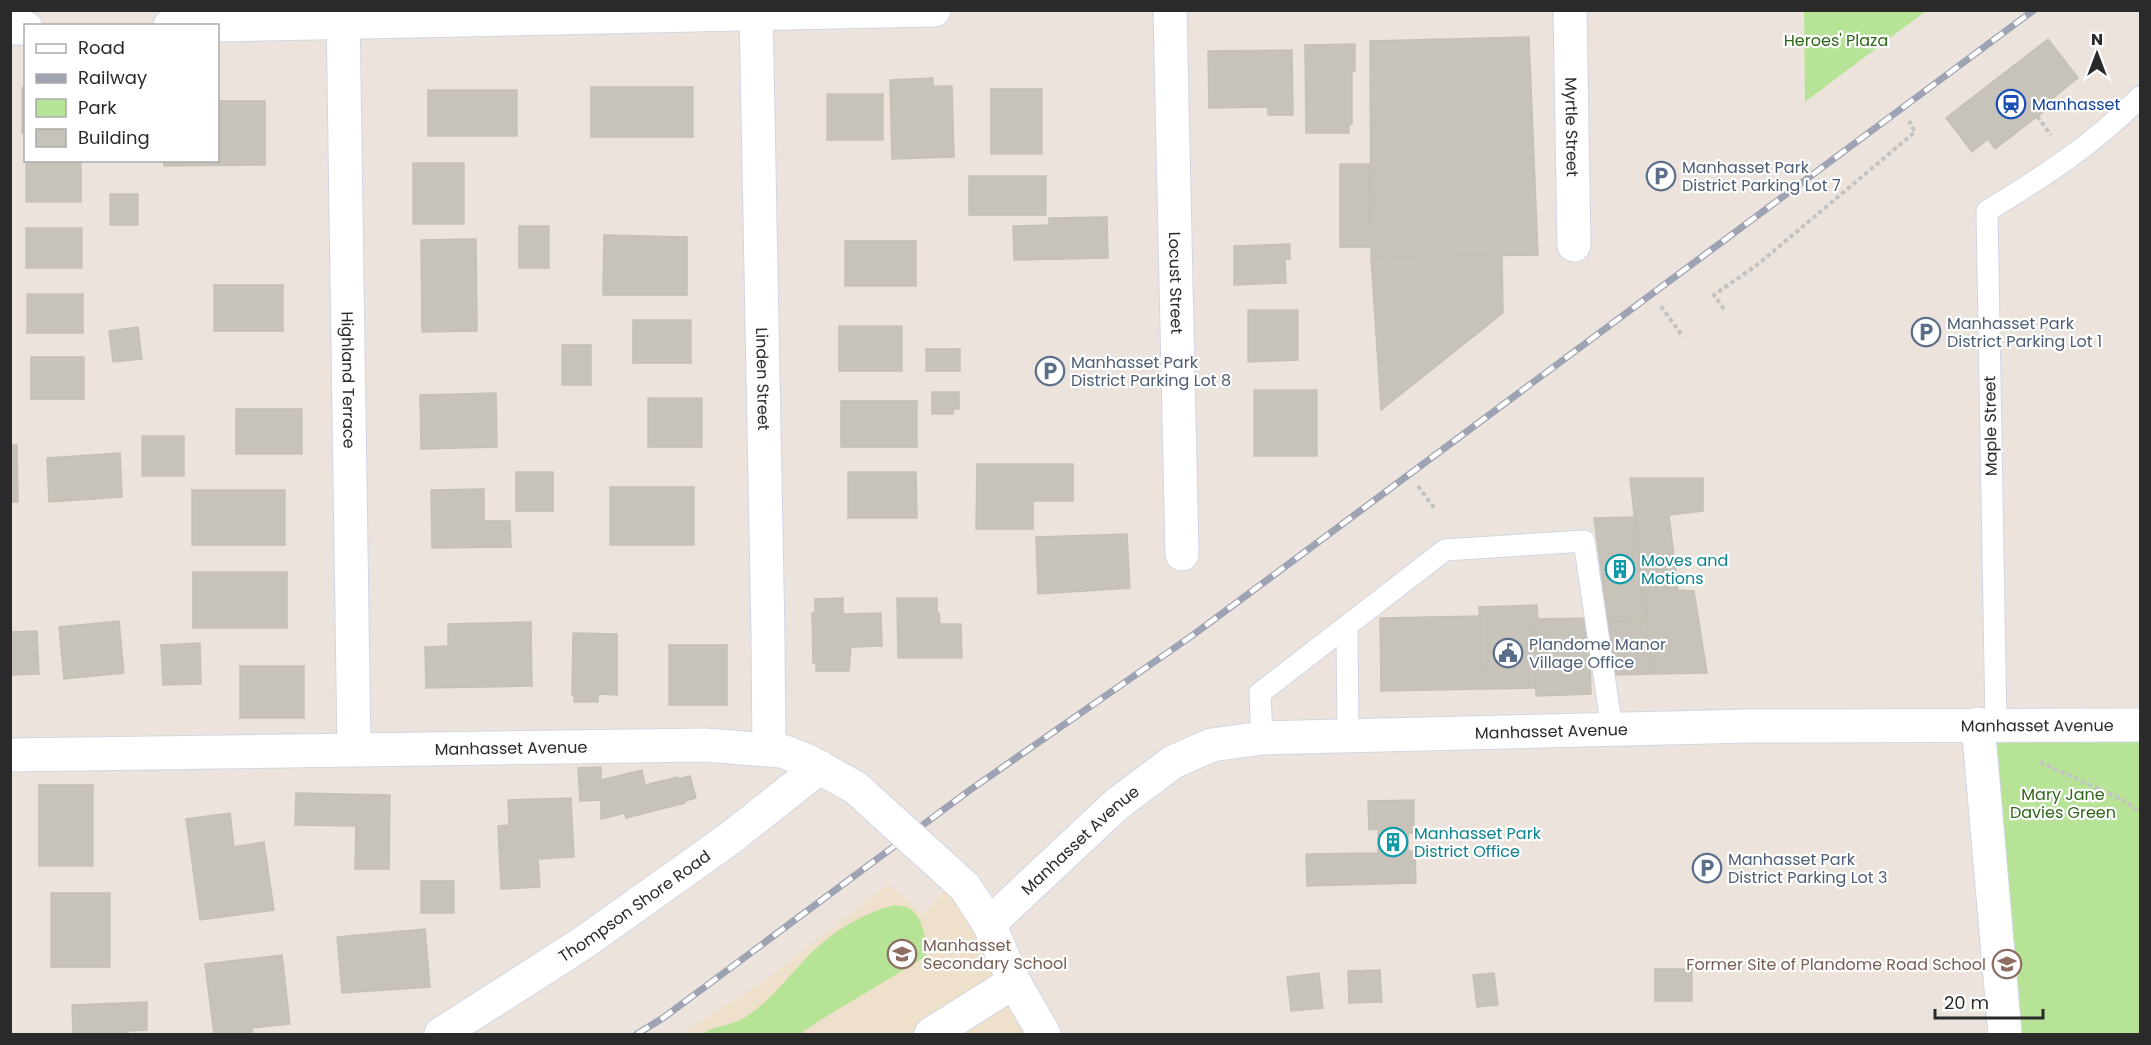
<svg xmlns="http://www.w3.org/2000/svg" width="2151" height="1045" viewBox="0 0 2151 1045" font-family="Poppins,sans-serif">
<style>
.education{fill:#eee0cb}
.green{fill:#b7e397}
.building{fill:#c7c2ba;stroke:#c7c0b5;stroke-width:1.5}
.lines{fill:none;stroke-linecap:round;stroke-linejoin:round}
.service-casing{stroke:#d1d6e3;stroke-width:23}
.minor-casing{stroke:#d1d6e3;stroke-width:35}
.path{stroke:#c3c3c3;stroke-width:4;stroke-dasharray:4.5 3;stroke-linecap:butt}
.service{stroke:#fff;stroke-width:21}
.minor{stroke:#fff;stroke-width:33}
.rail-casing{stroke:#9ea3b4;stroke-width:7}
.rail{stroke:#fff;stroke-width:4.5;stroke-dasharray:14;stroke-linecap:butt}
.minor-bridge-casing{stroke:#d1d6e3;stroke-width:35;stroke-linecap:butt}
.minor-bridge{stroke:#fff;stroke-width:33}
.labels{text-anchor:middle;stroke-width:4.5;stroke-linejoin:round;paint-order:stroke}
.park-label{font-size:16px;fill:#2f6719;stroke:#fff}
.transit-label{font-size:16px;fill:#164399;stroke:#fff;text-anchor:start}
.street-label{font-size:16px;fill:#2a2a2a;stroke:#fff}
.service-label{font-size:16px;fill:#4e5e75;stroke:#fff;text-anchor:start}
.culture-label{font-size:16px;fill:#0d838f;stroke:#fff;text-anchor:start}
.education-label{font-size:16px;fill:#785e54;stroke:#fff;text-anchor:start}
</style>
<rect width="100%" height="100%" fill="#ece4dc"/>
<polygon class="education" points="955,879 1048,1034 681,1034 760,984 889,884 923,915"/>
<g class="green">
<polygon points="1804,11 1804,10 1926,11 1805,102"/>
<polygon points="1978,724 2140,724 2140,1034 2005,1034"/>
<path d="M894,905C898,906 905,906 908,908C924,915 926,941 926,955L920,960L819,1021L800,1034H702C715,1025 731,1026 744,1018C771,1001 789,975 811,953C835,930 862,914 894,905Z"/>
</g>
<g class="building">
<polygon points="1529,37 1538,255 1371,257 1370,41"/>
<polygon points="2048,39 2078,78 2052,99 2055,103 1995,149 1988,139 1972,152 1946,118"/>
<polygon points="1355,44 1355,71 1352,71 1352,124 1349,124 1349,133 1306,133 1305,45"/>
<polygon points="1292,50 1293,115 1268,115 1268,107 1209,108 1208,51"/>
<polygon points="933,78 933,86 952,86 954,157 892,159 890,80"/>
<rect x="591" y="87" width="102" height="50"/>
<rect x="22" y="88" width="4" height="45"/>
<rect x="991" y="89" width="51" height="65"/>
<rect x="428" y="90" width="89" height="46"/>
<rect x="827" y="94" width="56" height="46"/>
<polygon points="218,101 265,101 265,165 164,166 164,160 218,160"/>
<rect x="26" y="163" width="55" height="39"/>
<rect x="413" y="163" width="51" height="61"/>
<rect x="1340" y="164" width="30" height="83"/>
<rect x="969" y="176" width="77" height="39"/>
<rect x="110" y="194" width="28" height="31"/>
<polygon points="1107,217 1108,258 1014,260 1013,226 1049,225 1049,218"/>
<rect x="519" y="226" width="30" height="42"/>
<rect x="26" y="228" width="56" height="40"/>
<polygon points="604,235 687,237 687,295 603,295"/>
<polygon points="476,239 477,331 422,332 421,240"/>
<rect x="845" y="241" width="71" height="45"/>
<polygon points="1290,244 1290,259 1285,259 1286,283 1234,285 1234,246"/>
<polygon points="1502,255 1503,313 1381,410 1371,257"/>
<rect x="214" y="285" width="69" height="46"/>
<rect x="27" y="294" width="56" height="39"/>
<polygon points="1248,310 1298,310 1298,360 1248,362"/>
<rect x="633" y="320" width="58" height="43"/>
<rect x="839" y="326" width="63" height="45"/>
<polygon points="138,327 142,359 113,362 109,331"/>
<rect x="562" y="345" width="29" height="40"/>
<rect x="926" y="349" width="34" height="22"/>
<rect x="31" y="357" width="53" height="42"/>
<rect x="1254" y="390" width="63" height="66"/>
<polygon points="932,392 959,392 959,409 953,409 953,414 932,414"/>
<polygon points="496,393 497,447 421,449 420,395"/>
<rect x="648" y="398" width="54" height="49"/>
<rect x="841" y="401" width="76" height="46"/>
<rect x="236" y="409" width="66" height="45"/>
<rect x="142" y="436" width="42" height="40"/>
<polygon points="10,445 17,445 18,502 10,502"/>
<polygon points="120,453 122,497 49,502 47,458"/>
<polygon points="977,464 1073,464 1073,501 1033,501 1033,529 976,529"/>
<rect x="516" y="472" width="37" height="39"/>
<polygon points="848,472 916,472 917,518 848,518"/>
<polygon points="1630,478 1703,478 1703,511 1669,515 1678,590 1694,591 1707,673 1652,674"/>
<rect x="610" y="487" width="84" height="58"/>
<polygon points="484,489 484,521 510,521 511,547 432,548 431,490"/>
<rect x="192" y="490" width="93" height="55"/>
<polygon points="1634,517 1646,619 1608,622 1594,518"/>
<polygon points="1127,534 1130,588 1038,594 1036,537"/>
<rect x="193" y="572" width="94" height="56"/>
<polygon points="843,598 843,614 881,613 882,646 851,647 849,671 816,671 816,662 813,663 812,613 815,613 815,599"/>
<polygon points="897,598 937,598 937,613 939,613 940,624 961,624 962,658 898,658"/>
<polygon points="1537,605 1538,619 1534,619 1535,688 1482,689 1479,607"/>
<polygon points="1480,616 1482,689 1381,691 1380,618"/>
<polygon points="1589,618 1591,694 1536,696 1534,619"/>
<polygon points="1646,619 1652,674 1614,675 1608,622"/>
<polygon points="119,621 124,673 64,679 59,627"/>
<polygon points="531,622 532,686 426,688 425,647 448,646 448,624"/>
<polygon points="37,631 39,674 10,675 10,632"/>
<polygon points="573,633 617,634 617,695 598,694 598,702 574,702 574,695 572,695"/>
<polygon points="200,643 201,684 163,685 161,645"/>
<rect x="669" y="645" width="58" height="60"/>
<rect x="240" y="666" width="64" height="52"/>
<polygon points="601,767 601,780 642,770 645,785 678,777 678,779 690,776 696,798 685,801 685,803 626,818 625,813 601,819 601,800 580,801 578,768"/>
<rect x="39" y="785" width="54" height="81"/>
<polygon points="296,793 390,795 389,869 355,869 356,826 295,825"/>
<polygon points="571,798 574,857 538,859 540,887 501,889 498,826 509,825 508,800"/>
<polygon points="1414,800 1414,833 1408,833 1408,851 1415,851 1416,883 1307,886 1306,854 1378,853 1378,829 1369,830 1368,801"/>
<polygon points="230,813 234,847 264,842 274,910 200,920 186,819"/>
<rect x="421" y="881" width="33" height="32"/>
<rect x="51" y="893" width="59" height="74"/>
<polygon points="425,929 430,987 342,993 337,937"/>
<polygon points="282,955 290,1024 252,1028 253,1034 214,1034 205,964"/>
<rect x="1655" y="969" width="37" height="32"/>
<polygon points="1380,970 1382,1002 1349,1003 1348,971"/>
<polygon points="1319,973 1323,1008 1291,1011 1287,977"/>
<polygon points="1494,973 1498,1005 1477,1007 1473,975"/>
<polygon points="147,1002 147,1030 128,1031 128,1034 73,1034 72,1005"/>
</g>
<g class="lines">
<g class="service-casing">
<g id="service">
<polyline points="1347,626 1348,735"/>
<path d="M1996,724L1987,211C2041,178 2096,143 2140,97"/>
<polyline points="1262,738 1260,693 1445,550 1584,541 1612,729"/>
</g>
</g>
<g class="minor-casing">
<g id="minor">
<path id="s1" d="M343,10L354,749"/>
<path id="s2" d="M756,10L768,636L769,749"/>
<path id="s3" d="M1170,10L1182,554"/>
<path id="s4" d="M1570,10L1574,245"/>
<polyline points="170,26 934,10"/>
<polyline points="10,28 26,28"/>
<polyline points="1978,724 2005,1034"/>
<path id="s5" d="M10,755L704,745L782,751L808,761L856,788"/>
<path id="s6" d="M965,887L989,924L1117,804L1173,762L1212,745L1262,738L1749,726L2140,725"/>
<polyline points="989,924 1014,982 1044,1034"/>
<path id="s7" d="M441,1034L583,943L729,839L820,767"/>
<polyline points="931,1034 1014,982"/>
</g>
</g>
<g class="path">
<polyline points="2037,116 2051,135"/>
<polyline points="1661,306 1683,337"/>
<polyline points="1724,309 1714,295 1757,265 1915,132 1909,121"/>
<polyline points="1418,486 1435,509"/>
<polyline points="2040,762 2125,801 2140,812"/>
</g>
<use href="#service" class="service"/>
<use href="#minor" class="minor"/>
<g class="rail-casing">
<polyline id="rail" points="637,1034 663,1018 970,790 1193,635 2034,10"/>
</g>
<use href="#rail" class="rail"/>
<g class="minor-bridge-casing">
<polyline id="minor-bridge" points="856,788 965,887"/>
</g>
<use href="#minor-bridge" class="minor-bridge"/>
</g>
<defs>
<g id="station-ring" transform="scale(1.5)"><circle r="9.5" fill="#fff" stroke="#1a4fb4" stroke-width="1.5"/><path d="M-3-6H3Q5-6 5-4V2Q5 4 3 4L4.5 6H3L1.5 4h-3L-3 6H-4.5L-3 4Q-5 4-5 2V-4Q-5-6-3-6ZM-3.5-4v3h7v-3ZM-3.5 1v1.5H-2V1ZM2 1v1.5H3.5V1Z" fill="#1a4fb4"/></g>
<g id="parking-ring" transform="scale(1.5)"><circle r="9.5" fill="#fff" stroke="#5c6f8a" stroke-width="1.5"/><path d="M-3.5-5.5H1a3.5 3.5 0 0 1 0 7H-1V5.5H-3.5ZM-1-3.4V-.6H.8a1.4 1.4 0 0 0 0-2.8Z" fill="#5c6f8a"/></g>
<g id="building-ring" transform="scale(1.5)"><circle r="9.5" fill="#fff" stroke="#0f9aa8" stroke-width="1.5"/><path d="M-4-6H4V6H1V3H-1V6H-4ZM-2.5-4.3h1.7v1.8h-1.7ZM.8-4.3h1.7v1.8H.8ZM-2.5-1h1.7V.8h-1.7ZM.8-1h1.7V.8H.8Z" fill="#0f9aa8"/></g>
<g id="civic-ring" transform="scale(1.5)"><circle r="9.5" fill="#fff" stroke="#5c6f8a" stroke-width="1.5"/><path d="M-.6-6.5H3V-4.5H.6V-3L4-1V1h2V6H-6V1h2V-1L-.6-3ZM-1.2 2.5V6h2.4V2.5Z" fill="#5c6f8a"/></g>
<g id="school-ring" transform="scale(1.5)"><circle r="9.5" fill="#fff" stroke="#8d6e63" stroke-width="1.5"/><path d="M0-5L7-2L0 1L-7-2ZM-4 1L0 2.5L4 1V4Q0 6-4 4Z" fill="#8d6e63"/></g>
</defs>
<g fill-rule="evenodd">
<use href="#station-ring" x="2011" y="104"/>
<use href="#parking-ring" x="1661" y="176"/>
<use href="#parking-ring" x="1926" y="332"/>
<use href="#parking-ring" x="1050" y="371"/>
<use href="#building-ring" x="1620" y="569"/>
<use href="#civic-ring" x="1508" y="653"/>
<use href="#building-ring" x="1393" y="842"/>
<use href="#parking-ring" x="1707" y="868"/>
<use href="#school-ring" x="902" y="954"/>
<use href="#school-ring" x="2007" y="964"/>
</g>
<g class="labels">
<g class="park-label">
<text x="1836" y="46">Heroes' Plaza</text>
<text x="2063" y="800">Mary Jane<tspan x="2063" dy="18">Davies Green</tspan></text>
</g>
<g class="transit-label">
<text x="2032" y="110">Manhasset</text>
</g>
<g class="street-label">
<text dy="6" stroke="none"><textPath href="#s4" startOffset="117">Myrtle Street</textPath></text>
<text dy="6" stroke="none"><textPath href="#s3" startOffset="273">Locust Street</textPath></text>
<text dy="6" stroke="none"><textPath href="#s1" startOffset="370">Highland Terrace</textPath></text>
<text dy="6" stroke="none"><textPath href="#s2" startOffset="369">Linden Street</textPath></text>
<text transform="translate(1990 426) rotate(-91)" y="6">Maple Street</text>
<text dy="6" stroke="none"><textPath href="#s6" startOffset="1158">Manhasset Avenue</textPath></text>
<text dy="6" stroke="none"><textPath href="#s6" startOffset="672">Manhasset Avenue</textPath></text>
<text dy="6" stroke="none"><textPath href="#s5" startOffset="501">Manhasset Avenue</textPath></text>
<text dy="6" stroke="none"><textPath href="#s6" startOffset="168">Manhasset Avenue</textPath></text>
<text dy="6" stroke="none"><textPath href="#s7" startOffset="232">Thompson Shore Road</textPath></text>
</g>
<g class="service-label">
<text x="1682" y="173">Manhasset Park<tspan x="1682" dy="18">District Parking Lot 7</tspan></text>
<text x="1947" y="329">Manhasset Park<tspan x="1947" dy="18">District Parking Lot 1</tspan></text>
<text x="1071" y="368">Manhasset Park<tspan x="1071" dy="18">District Parking Lot 8</tspan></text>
<text x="1529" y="650">Plandome Manor<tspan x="1529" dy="18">Village Office</tspan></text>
<text x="1728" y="865">Manhasset Park<tspan x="1728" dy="18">District Parking Lot 3</tspan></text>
</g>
<g class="culture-label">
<text x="1641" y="566">Moves and<tspan x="1641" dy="18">Motions</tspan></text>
<text x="1414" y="839">Manhasset Park<tspan x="1414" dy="18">District Office</tspan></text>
</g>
<g class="education-label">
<text x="923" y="951">Manhasset<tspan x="923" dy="18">Secondary School</tspan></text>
<text x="1986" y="970" text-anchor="end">Former Site of Plandome Road School</text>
</g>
</g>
<rect width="2151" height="1045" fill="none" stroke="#2a2a2a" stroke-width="24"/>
<rect x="24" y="24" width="195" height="138" fill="#ffffff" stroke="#aaaaaa" stroke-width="1.5"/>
<rect x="36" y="44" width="30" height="9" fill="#ffffff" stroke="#aaaaaa" stroke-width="1.5"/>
<text x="78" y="54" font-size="18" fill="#2a2a2a">Road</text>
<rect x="36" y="74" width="30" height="9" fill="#9ea3b4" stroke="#aaaaaa" stroke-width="1.5"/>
<text x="78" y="84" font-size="18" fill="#2a2a2a">Railway</text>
<rect x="36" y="99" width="30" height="18" fill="#b7e397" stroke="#aaaaaa" stroke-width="1.5"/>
<text x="78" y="114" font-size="18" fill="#2a2a2a">Park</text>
<rect x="36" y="129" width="30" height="18" fill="#c7c2ba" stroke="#aaaaaa" stroke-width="1.5"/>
<text x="78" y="144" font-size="18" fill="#2a2a2a">Building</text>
<g transform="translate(2097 54)" stroke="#ffffff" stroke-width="4.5" paint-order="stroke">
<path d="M0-4.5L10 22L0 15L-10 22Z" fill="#2a2a2a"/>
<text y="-9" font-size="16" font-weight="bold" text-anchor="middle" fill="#2a2a2a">N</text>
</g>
<path d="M1935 1009v9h108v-9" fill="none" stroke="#2a2a2a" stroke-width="3"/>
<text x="1944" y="1009" font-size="18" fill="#2a2a2a" stroke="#ffffff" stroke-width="4.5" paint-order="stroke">20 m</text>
</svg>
